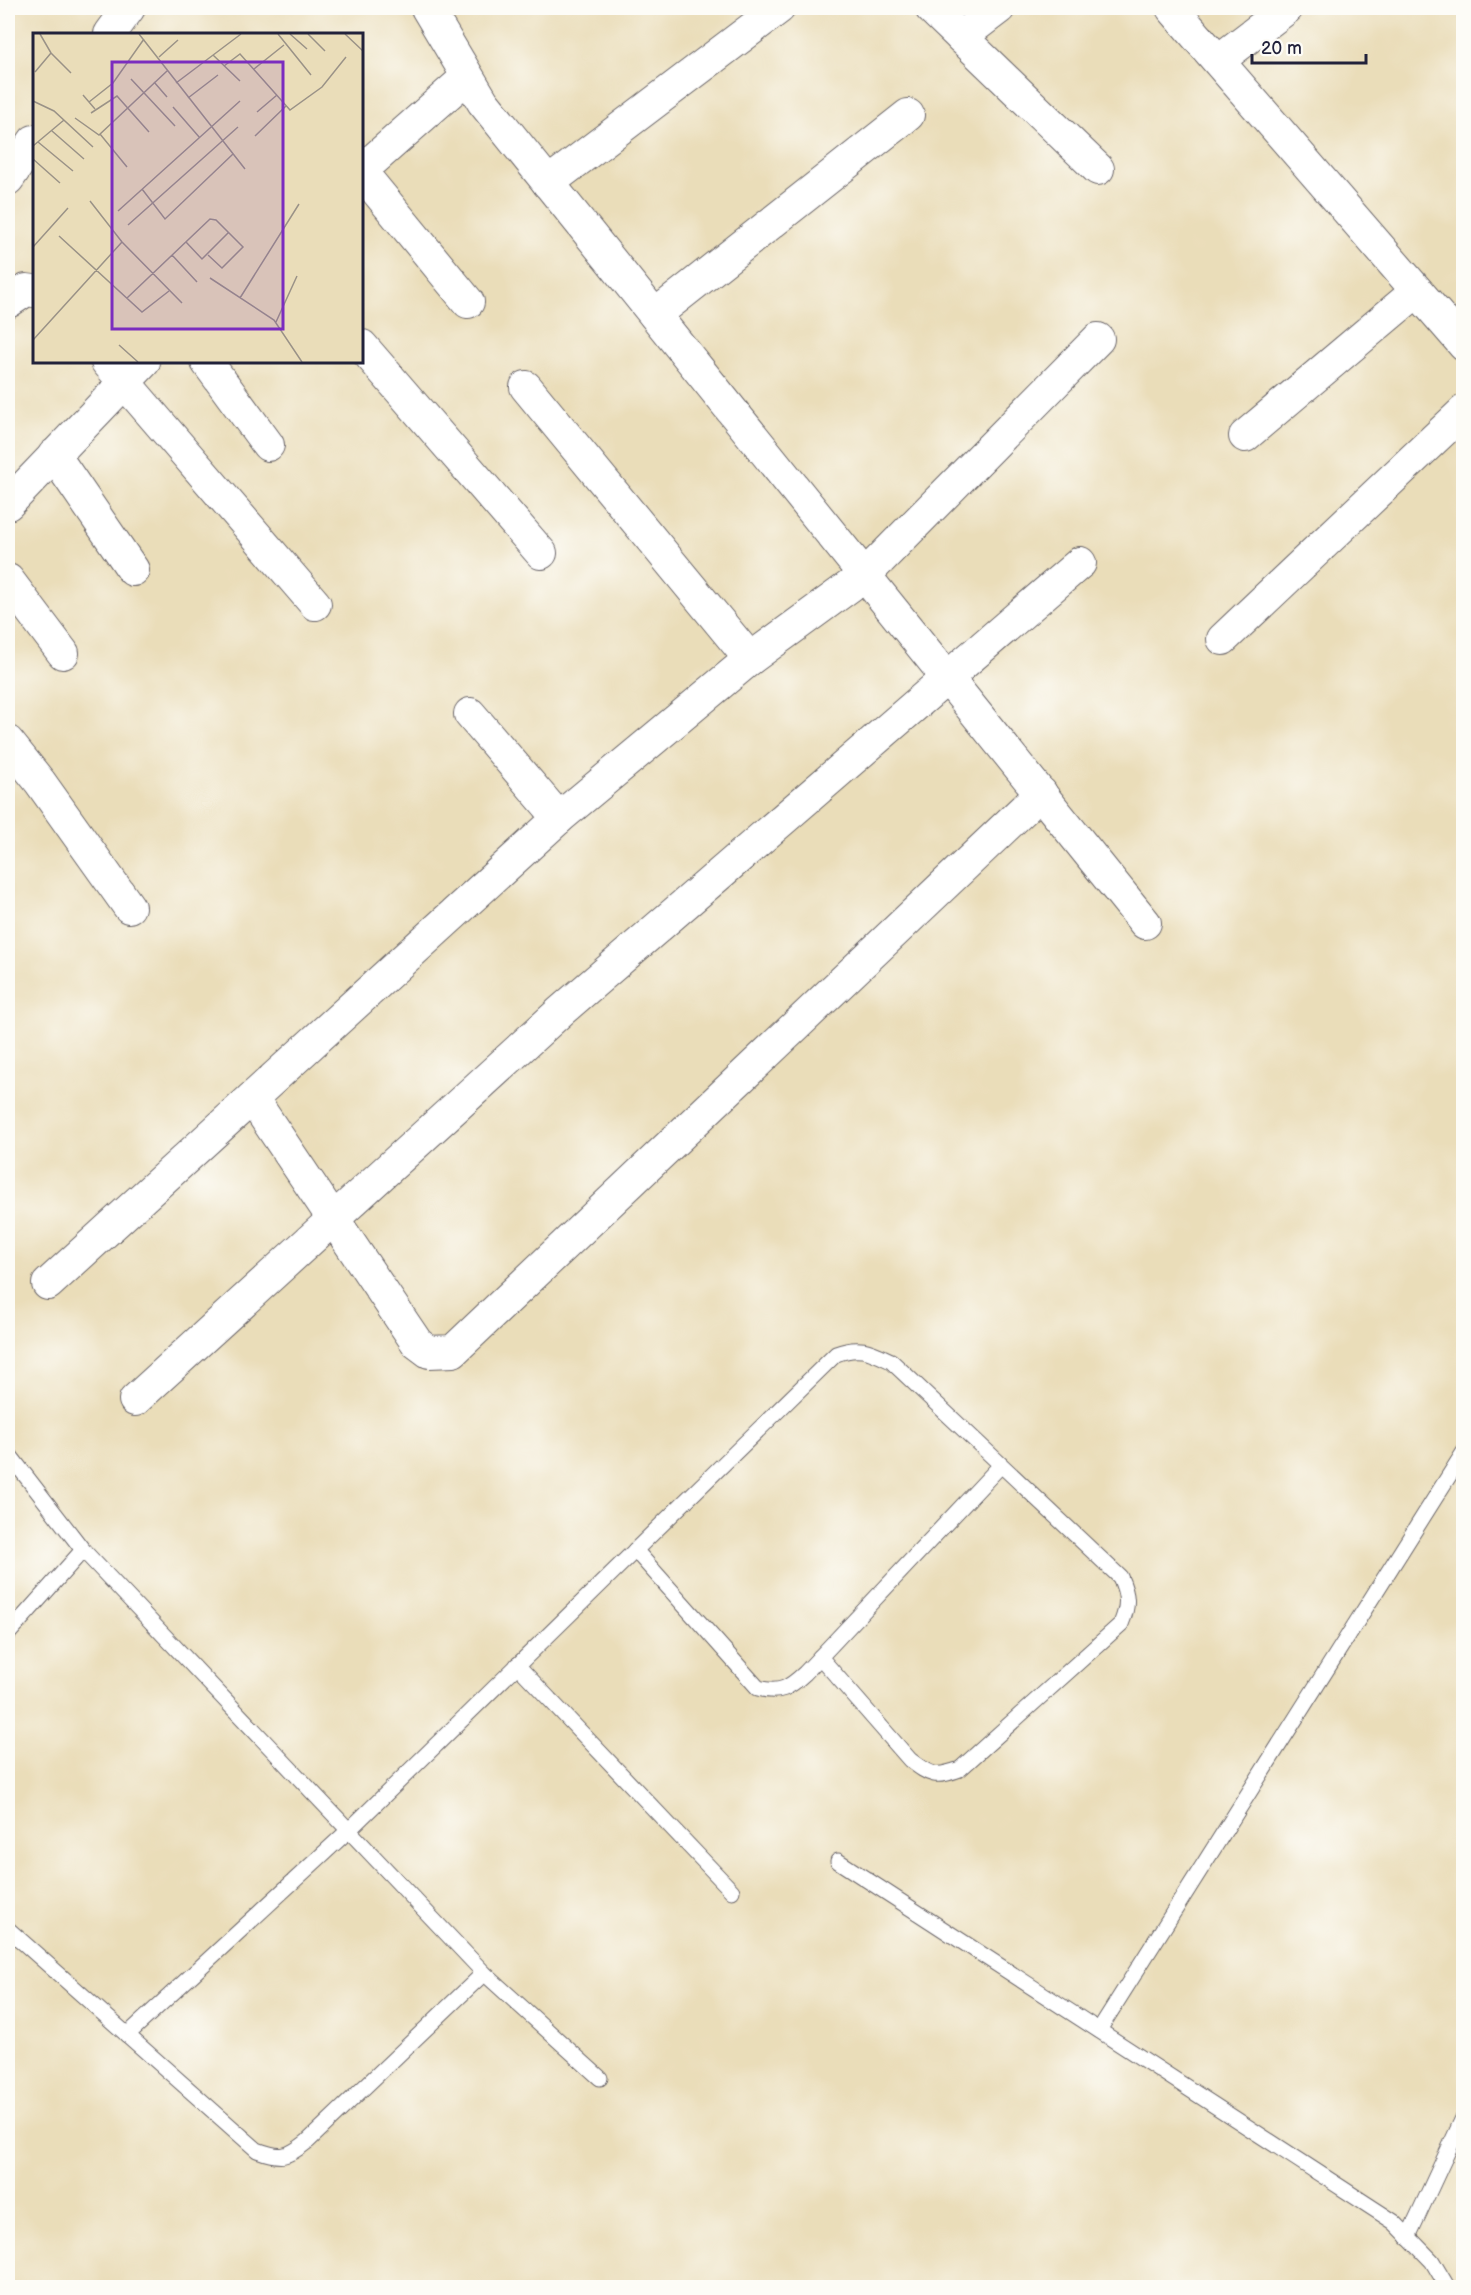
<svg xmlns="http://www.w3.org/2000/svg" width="1471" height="2295" viewBox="0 0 1471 2295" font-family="'Balsamiq Sans',sans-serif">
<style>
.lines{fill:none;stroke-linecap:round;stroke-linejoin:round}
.lane-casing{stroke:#686367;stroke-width:17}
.street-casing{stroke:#686367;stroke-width:34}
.lane{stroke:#fff;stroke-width:15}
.street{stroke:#fff;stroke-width:32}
.inset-road{fill:none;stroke:#9a9287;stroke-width:1.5}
.view{fill:#7b2cbf;fill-opacity:0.15;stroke:#7b2cbf;stroke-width:3}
.inset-edge{fill:none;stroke:#22223b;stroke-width:3}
</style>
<rect width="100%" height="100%" fill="#fdfcf7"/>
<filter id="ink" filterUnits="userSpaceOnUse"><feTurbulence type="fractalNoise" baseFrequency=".0167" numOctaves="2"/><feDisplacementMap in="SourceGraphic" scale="12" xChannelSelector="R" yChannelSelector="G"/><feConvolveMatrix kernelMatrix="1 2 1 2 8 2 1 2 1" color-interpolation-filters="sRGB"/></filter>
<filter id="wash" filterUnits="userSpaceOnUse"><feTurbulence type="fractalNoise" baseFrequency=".008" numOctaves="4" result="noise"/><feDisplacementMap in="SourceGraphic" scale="24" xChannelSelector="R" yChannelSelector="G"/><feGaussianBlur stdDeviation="1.35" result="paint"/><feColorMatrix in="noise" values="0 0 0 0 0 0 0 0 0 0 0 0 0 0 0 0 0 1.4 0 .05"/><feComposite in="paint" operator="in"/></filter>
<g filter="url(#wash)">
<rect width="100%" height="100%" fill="#eaddb9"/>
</g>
<g filter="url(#ink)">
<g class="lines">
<g class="lane-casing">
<g id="lane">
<polyline points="8,1453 83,1550 484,1973 600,2078"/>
<path d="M635,1550L758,1688C780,1694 789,1688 805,1673L1001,1465"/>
<polyline points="8,1634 83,1550"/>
<polyline points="517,1665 732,1891"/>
<polyline points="838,1861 1394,2222 1432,2261 1448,2288"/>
<path d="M8,1929L257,2150C281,2159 287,2158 308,2141L484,1973"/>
<polyline points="1099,2030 1464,1452"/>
<path d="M127,2035L349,1830L836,1354C859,1345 870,1351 891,1361L1120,1577C1128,1595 1129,1605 1121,1624L960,1769C935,1778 931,1776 910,1760L820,1657"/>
<polyline points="1408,2237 1464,2116"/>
</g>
</g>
<g class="street-casing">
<g id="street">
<polyline points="427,8 483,102 1145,923"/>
<polyline points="931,8 1098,169"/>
<polyline points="1172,8 1464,345"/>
<polyline points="110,34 129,8"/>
<polyline points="961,37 999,8"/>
<polyline points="1219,60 1287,8"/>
<polyline points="362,170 466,78"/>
<polyline points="362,173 468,302"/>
<polyline points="8,179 34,141"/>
<polyline points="548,183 779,8"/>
<polyline points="8,302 26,290 34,291"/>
<polyline points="655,315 908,115"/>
<polyline points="362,346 541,553"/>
<polyline points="107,362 315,604"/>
<polyline points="207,362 268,445"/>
<polyline points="526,387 750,659"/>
<polyline points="1245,436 1417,291"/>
<polyline points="54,455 133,570"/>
<polyline points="8,504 144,362"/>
<polyline points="8,580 63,653"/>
<polyline points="1223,639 1464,411"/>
<polyline points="470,714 559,818"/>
<polyline points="8,742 40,782 129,907"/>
<polyline points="252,1098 417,1343 429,1352 453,1351 1041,793"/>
<polyline points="48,1284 559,818 750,659 865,575 1098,339"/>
<polyline points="135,1400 561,1011 1080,563"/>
</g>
</g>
<use href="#lane" class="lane"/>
<use href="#street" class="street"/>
</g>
</g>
<g transform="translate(33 33)">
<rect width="330" height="330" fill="#eaddb9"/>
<path class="inset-road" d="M7,1L18,20L38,40M106,1L212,136M245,1L278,42M257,1L274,16M275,1L292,18M312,1L330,18M180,22L207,48M126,24L145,7M191,33L207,21L257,77L289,54L313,24M221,36L251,12M2,39L18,20M98,46L142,93M121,49L134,64M143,50L208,1M50,62L62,76M155,65L185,42M0,68L21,78L60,114M56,69L80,50L111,6M140,74L167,105M224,79L244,62M58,80L84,63L116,99M42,85L66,102L134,38M19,98L51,126M67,101L94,134M222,103L253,73M5,109L40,138M0,113L31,87M0,126L27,150M109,156L132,186L200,121M57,168L89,209L149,270M85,178L207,68M95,192L205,94M26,203L109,279L136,258M153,209L169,226L196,199M0,214L35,175M139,222L164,249M177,245L241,287L269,329M94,265L177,186L183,187L210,214L189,235L175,222M207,265L266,171M243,289L264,243M0,307L89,209M86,312L105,329"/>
<path class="view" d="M79,29H250V296H79Z"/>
<rect width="330" height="330" class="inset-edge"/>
</g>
<rect width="1471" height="2295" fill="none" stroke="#fdfcf7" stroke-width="30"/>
<path d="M1252 54v9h114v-9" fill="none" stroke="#22223b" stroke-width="3"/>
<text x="1261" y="54" font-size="18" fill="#22223b" stroke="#fdfcf7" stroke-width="4.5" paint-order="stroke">20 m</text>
</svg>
